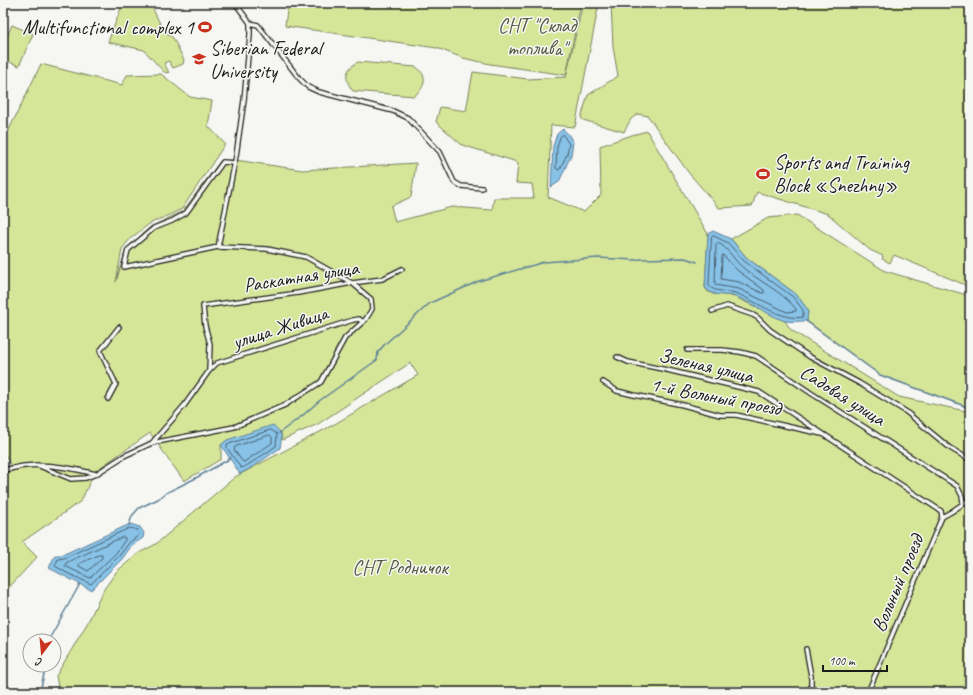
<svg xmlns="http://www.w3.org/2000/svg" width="973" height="695" viewBox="0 0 973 695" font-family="Caveat,sans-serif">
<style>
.green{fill:#d6e699;stroke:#79815a}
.water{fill:#88c2e7;stroke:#5d8096}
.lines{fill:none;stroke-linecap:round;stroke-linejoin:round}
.shore{stroke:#475e6d;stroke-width:1}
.stream{stroke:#5d8096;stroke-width:1.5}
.street-casing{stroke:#1c1c1c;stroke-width:6}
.street{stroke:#f6f6f2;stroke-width:3.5}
.labels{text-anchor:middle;stroke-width:3;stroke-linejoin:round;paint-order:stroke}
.park-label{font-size:20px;fill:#545942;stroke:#f6f6f2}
.poi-label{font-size:20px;fill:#1c1c1c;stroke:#f6f6f2;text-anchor:start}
.street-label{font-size:20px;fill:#1c1c1c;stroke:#f6f6f2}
</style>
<rect width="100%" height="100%" fill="#f6f6f2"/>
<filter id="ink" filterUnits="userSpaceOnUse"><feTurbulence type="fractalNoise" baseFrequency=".025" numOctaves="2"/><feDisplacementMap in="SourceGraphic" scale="8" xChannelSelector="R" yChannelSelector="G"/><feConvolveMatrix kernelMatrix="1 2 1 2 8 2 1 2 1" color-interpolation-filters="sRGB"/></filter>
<g filter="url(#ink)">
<g class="green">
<polygon points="123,3 149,3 153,9 163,30 173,38 184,60 183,64 173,68 169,61 164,63 169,73 164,72 144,50 108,42"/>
<polygon points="288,3 581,3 566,75 490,64 463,58 437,48 285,26"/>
<polygon points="583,3 599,3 575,127 551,125 548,197 584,212 601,195 600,146 632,135 647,131 708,234 705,287 707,291 713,294 726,295 735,297 785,321 791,330 899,397 970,412 970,692 59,692 56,676 88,622 104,589 117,571 139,553 156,544 235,477 333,425 418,375 410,363 318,424 282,440 281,432 227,440 221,445 221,459 184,481 150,433 95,471 81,501 22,542 37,557 3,594 3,473 13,471 3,450 4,444 3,442 3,142 41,64 122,85 127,75 161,74 190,97 212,101 208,126 225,144 182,209 149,224 130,239 122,249 116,282 126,249 150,227 183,211 221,160 235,160 302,170 416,163 411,197 391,206 395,222 452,207 492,210 494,198 534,198 532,184 516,183 518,164 514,161 462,145 436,122 440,107 466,111 473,72 528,79 566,77"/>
<polygon points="611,3 970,3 970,287 894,255 890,263 882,259 883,256 870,250 828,214 757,192 752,206 719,208 688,172 648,116 638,114 631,119 624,132 583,120 581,118 588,95 618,76 613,47"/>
<polygon points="12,25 33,34 19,66 3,59 3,46"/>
<path d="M358,62L416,67C429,76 425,88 414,96L353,91C344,79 344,70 358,62Z"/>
<polygon points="797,215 885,271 970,296 970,408 880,375 807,321 808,310 796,294 747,258 731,239 768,218"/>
</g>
<g class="water">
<polygon points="563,129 568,134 573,142 571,155 559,182 551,187 553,146 557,134"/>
<path d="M713,231L731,239L747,258L796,294L808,310L807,321C800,321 791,322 785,321C767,315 751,301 733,296C723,294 711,297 705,287L708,234Z"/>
<path d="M273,425C283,434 282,435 280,448C267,457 254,467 240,474L221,445L227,440Z"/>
<polygon points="130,524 140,527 144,533 143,538 132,545 122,559 91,590 49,568 55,555 62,555"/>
</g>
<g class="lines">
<g class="shore">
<polygon points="563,135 569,144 567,154 560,169 558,170 556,168 557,147 560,137"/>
<path d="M712,236H714L728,243L744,261L793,297L803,310V317C782,321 757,302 738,294C730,290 714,293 709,286Z"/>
<path d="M718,243C728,248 732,257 740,265C757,281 781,290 796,309V311L787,312L739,289L715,285L716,245Z"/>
<polygon points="723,255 737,270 764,290 764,293 762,293 739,282 721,279 722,257"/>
<path d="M271,430L277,434L276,446C270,450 245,468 241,468L227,448V445Z"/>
<polygon points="270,435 272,437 272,443 244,462 242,461 234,450 235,447"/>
<polygon points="130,528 138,530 139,535 129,543 119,556 91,584 67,573 55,566 58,559 64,558"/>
<polygon points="123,537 125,538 125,540 116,553 90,578 65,566 66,563"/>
<polygon points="99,555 102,555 102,558 88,571 79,566 79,564"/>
</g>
<g class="stream">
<polyline points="806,321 880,375 970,408"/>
<polyline points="279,433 302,416 319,401 377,360 378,352 385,344 430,303 479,281 544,262 598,258 635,260 641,259 685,258 697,262"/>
<polyline points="129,525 132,516 139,508 158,499 166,493 194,479 231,458"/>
<polyline points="48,641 80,584"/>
<polyline points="40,692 46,665"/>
</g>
<g class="street-casing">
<g id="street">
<polyline points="250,23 258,25 299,78 308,87 319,92 393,111 408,118 440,152 454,182 461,186 482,188"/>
<polyline points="218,247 236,156 244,100 250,35 250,23 235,3"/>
<polyline points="712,311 727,306 753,315 758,318 770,330 810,357 859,383 905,411 950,448 970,460"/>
<polyline points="687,350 722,350 740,352 756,356 811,393 957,486 962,496 963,502"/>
<polyline points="617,357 628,362 667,370 759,392 941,511 942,517"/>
<polyline points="209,371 217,363 353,320 359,319 363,322"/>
<polyline points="603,382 617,391 634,395 683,405 720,415 736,415 822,434"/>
<polyline points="108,399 116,384 100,351 119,327"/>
<polyline points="152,443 234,427 285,405 321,382 345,338 366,319 372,309 371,299 352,283 306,257 267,249 218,247 124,267 128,250 154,228 172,221 186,213 223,162 234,163"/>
<polyline points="37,465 71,479 86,478 96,474 124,456 152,443 184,406 209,371 210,344 205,326 203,306 298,293 352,283 382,279 402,269"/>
<path d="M3,470C10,469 17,467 25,466C48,463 73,468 96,474"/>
<polyline points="806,649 811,676 811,692"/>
<polyline points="868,692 942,517 951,512 970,499"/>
</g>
</g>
<use href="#street" class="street"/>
</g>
</g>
<defs>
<g id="stadium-bare" transform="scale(1.08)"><path d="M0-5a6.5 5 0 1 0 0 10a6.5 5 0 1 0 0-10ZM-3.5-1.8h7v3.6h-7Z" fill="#c8321e" stroke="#f6f6f2" stroke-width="2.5" paint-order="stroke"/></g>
<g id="university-bare" transform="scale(1.08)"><path d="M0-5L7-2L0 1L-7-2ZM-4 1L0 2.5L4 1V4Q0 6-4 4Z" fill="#c8321e" stroke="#f6f6f2" stroke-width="2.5" paint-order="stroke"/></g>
</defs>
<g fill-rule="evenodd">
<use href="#stadium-bare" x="205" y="27"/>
<use href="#university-bare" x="199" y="59"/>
<use href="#stadium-bare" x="763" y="174"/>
</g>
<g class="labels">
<g class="park-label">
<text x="537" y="32">СНТ "Склад<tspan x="537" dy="23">топлива"</tspan></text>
<text x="400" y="574">СНТ Родничок</text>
</g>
<g class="poi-label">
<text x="194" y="34" text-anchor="end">Multifunctional complex 1</text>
<text x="210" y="55">Siberian Federal<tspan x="210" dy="23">University</tspan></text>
<text x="774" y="169">Sports and Training<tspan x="774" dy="23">Block «Snezhny»</tspan></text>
</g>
<g class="street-label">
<text transform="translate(301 276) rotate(-9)" y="7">Раскатная улица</text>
<text transform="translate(280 327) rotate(-18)" y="7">улица Живица</text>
<text transform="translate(706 365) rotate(13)" y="7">Зеленая улица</text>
<text transform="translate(843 395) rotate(32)" y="7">Садовая улица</text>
<text transform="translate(716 396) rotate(11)" y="7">1-й Вольный проезд</text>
<text transform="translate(897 583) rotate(-67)" y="7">Вольный проезд</text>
</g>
</g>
<rect width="973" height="695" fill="none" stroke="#f6f6f2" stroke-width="16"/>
<rect x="8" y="8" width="957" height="679" fill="none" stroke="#1c1c1c" stroke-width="1.5" filter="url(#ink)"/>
<g transform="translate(42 653) rotate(196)"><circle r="19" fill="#f6f6f2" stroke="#9f9f9c"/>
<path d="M0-3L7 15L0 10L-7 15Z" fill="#c8321e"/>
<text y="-6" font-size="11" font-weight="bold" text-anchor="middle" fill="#1c1c1c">С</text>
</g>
<path d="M823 665v6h64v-6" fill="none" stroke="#1c1c1c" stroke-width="2"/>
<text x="829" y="665" font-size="12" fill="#1c1c1c" stroke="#f6f6f2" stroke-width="3" paint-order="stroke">100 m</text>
</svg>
